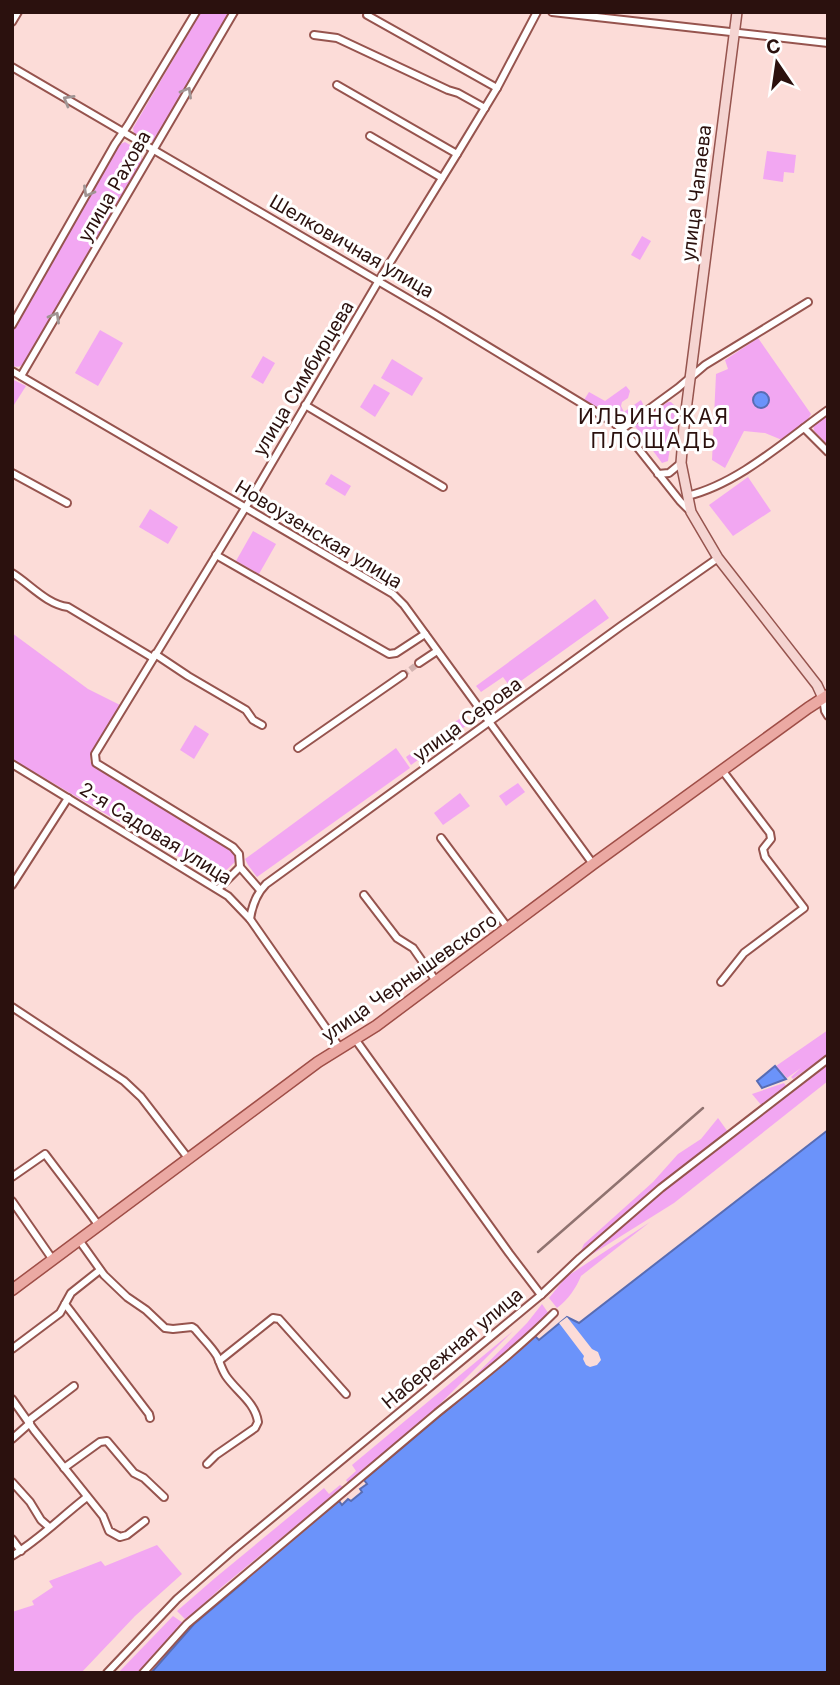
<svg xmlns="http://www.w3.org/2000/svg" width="840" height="1685" viewBox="0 0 840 1685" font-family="Inter,sans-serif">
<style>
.green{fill:#f2a7f2}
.water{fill:#6b93fa;stroke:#586cb3;stroke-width:2}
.pier{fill:#fcdcd8}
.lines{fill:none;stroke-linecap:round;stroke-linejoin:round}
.street-tunnel{stroke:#d2b3b0;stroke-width:6;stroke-dasharray:6 3;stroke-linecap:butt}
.street-casing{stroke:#96544e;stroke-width:10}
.secondary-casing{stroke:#96544e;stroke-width:12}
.primary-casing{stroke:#9f4e47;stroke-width:13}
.street{stroke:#fff;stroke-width:6}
.secondary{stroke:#f5d4d1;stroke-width:9}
.primary{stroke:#eba9a3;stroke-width:10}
.rail{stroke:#907370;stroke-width:2.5}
.oneway{stroke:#a09493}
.labels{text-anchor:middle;stroke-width:6;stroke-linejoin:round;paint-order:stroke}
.street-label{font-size:19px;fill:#2b110e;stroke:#fff}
.neighbourhood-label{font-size:21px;letter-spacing:2px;fill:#2b110e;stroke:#fff}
</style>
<rect width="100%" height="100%" fill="#fcdcd8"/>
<g class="green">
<polygon points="201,12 229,12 154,140 149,143 134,134 133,128"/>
<path d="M125,142L142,152V162L24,363C21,367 17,368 12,365V332L119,145Z"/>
<polygon points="767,151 796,155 794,173 784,172 783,182 763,179"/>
<polygon points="642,236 651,241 640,260 631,255"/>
<polygon points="100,330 123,343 98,386 75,373"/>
<polygon points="758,338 811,414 806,423 782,440 765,433 744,431 725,468 712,460 716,374 728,369 725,360"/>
<polygon points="263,356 275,363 263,384 251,377"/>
<polygon points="392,359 423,378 412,396 381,378"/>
<polygon points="12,379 26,386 12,408"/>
<polygon points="374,384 390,393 375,417 360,407"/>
<polygon points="626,386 630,391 628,398 622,402 621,406 624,412 641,400 643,404 642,409 624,420 613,417 584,400 589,392 605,401"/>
<polygon points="668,402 671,402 676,407 668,461 662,463 634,425"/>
<polygon points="828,414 828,445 814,431 813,425"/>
<polygon points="331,474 351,486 345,496 325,484"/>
<polygon points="748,477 771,511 733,536 709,505"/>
<polygon points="150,509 178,527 168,544 139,527"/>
<polygon points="253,531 276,544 259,574 236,561"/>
<polygon points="595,599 609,618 511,688 503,677 481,692 476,686"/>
<polygon points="12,633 88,689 120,705 91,753 90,761 93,766 231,850 237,860 218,878 215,878 12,759"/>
<polygon points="462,717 467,725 411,765 406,757"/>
<polygon points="195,725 209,734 194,759 180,750"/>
<polygon points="396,748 410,768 257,877 248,865 245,859"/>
<polygon points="518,783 525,792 506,806 499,796"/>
<polygon points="460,793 470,806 443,825 434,813"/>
<polygon points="828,1030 828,1054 793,1079 791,1077 801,1068 787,1078 776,1066"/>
<polygon points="828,1065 828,1081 674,1203 578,1263 654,1199"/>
<polygon points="784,1083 786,1086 762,1106 752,1094"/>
<path d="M718,1118L728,1132C675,1169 628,1211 580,1253L584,1244L653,1182L678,1154L701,1139Z"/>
<path d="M650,1222L581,1276C576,1288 568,1300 557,1308L549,1298L566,1277Z"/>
<polygon points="542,1304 549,1314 533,1331 454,1397 527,1323"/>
<polygon points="513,1331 436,1408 348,1483 346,1480 356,1471 352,1465"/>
<polygon points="340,1485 343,1487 223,1586 186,1620 177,1611 215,1578 324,1488 329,1494"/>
<polygon points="157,1545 182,1574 135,1616 81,1673 12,1673 12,1612 34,1605 32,1601 53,1587 49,1581 101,1561 105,1566"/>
<polygon points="173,1616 183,1623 138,1673 118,1673"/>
</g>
<g class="water">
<circle cx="761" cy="400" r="8"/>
<polygon points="775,1066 786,1079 762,1088 757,1081"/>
<polygon points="828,1130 828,1673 151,1673 194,1624 246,1580 244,1577 339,1501 342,1505 348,1499 351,1501 362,1492 360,1489 367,1484 364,1480 535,1336 539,1340 567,1317 579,1323"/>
</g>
<polygon class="pier" points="567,1317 592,1349 598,1352 601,1360 597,1365 590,1367 586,1365 583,1359 584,1356 559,1323"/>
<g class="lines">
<polyline class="street-tunnel" points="403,675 419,663"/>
<g class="street-casing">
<g id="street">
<polyline points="368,12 367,15 497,88"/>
<polyline points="552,12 828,43"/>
<polyline points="12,22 18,12"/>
<polyline points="314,35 337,38 448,90 458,93 485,108"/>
<polyline points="12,67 436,315 614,423 626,433 680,501 690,511"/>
<polyline points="337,85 457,154"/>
<polyline points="370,136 442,178"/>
<polyline points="12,325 115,144 128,125 196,12"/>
<polyline points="12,371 393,594 404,605 593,864"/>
<polyline points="21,376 234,12"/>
<polyline points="305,405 443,487"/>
<polyline points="804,428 828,452"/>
<polyline points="622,429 678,388 705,365 808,302"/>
<polyline points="12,473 67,503"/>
<polyline points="658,474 669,473 681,463"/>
<path d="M687,496C738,484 786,440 828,410"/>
<polyline points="216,555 389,654 396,653 425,634"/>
<path d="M12,573C30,584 46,604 68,607L153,658"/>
<polyline points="155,654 188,676 246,710 253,720 262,725"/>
<polyline points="419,663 437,651"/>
<polyline points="823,698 825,711 828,716"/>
<polyline points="298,748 403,675"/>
<polyline points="12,764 228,896 250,919 340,1048"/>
<polyline points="441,838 508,928"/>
<polyline points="12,885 68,798"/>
<polyline points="219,888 240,867"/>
<polyline points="260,890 240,867 239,854 233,847 96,763 95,754 250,500 378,282 457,154 497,88 537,12"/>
<polyline points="364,895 397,938 413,948 436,981"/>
<path d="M250,919C252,906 256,894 266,884L621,626L718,558"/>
<polyline points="721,982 744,953 804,908 765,857 763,849 771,839 770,833 722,770"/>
<polyline points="12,1007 124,1081 141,1097 188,1158"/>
<polyline points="355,1039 509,1253 541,1295"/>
<path d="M12,1177L45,1154C63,1178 81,1201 99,1226"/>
<polyline points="12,1201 53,1260"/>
<path d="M79,1240L104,1275L127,1297L146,1310L165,1328L173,1329L192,1327L195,1329C202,1338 211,1346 217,1356C220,1363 222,1370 226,1376C237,1392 255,1402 258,1422L255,1428L216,1455L207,1464"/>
<polyline points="65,1304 149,1414 150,1418"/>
<polyline points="12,1349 60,1313 71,1293 100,1270"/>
<polyline points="219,1361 273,1318 279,1319 346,1394"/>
<polyline points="12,1399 34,1430 103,1516 109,1531 120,1537 127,1535 145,1521"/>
<polyline points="28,1421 74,1386"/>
<polyline points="12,1439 30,1423"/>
<polyline points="64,1468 100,1442 107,1441 134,1473 144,1478 164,1497"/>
<polyline points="12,1482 30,1502 41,1520 49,1527"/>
<polyline points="12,1539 21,1551"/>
<path d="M12,1556C40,1539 61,1517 87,1497"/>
<polyline points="107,1673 177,1599 232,1551 541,1295 580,1258 661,1188 828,1059"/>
<path d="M143,1673L187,1624L437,1413C477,1381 518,1349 554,1313"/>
</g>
</g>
<g class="secondary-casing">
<polyline id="secondary" points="737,12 684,426 681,463 691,512 718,558 817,685 823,698"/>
</g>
<g class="primary-casing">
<polyline id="primary" points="12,1290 318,1062 376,1026 593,864 808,708 828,695"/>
</g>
<use href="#street" class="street"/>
<use href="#secondary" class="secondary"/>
<use href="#primary" class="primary"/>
<polyline class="rail" points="538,1252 703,1108"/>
</g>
<defs><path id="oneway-chevron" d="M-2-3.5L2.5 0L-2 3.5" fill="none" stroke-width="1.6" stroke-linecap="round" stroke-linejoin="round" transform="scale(1.75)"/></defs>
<g class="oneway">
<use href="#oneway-chevron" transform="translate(187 92) rotate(-60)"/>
<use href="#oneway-chevron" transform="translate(68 100) rotate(-150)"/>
<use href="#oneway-chevron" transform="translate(88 192) rotate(120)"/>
<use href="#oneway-chevron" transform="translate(55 317) rotate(-60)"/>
</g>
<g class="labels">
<g class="street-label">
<text transform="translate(114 186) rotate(-60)" y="7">улица Рахова</text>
<text transform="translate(696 193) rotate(-83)" y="7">улица Чапаева</text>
<text transform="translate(352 246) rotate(30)" y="7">Шелковичная улица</text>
<text transform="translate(303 378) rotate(-59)" y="7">улица Симбирцева</text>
<text transform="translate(319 534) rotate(31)" y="7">Новоузенская улица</text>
<text transform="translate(467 719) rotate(-36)" y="7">улица Серова</text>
<text transform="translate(156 833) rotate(32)" y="7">2-я Садовая улица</text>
<text transform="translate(409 977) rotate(-35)" y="7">улица Чернышевского</text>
<text transform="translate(452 1348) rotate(-40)" y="7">Набережная улица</text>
</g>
<g class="neighbourhood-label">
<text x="654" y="424">ИЛЬИНСКАЯ<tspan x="654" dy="24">ПЛОЩАДЬ</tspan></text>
</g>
</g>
<rect width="840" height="1685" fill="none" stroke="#2b110e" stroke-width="28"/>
<g transform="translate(777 63) rotate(347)" stroke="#ffffff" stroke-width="5" paint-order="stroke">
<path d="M0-5L12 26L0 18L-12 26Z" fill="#2b110e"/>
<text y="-10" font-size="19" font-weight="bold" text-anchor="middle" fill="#2b110e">С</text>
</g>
</svg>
